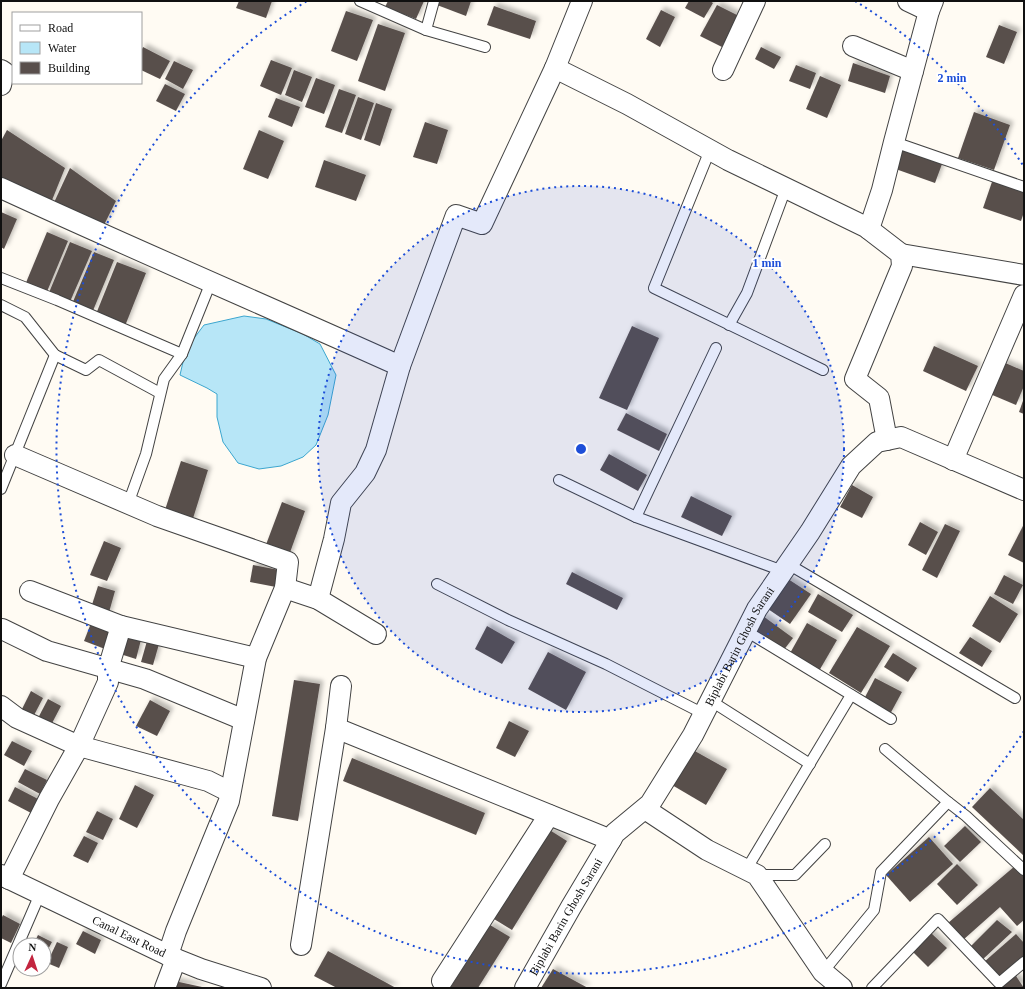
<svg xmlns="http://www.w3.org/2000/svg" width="1025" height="989" viewBox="0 0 1025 989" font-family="Georgia,serif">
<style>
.water{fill:#b7e6f7;stroke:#3ca6cf}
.building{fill:#594f4c;filter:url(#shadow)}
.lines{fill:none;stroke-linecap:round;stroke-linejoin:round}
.lane-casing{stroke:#434343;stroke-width:12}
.street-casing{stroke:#434343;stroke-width:22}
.lane{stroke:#fff;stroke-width:10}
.street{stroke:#fff;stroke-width:20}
.ring{fill:none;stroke:#1d4ed8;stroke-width:2;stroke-dasharray:2 4}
.labels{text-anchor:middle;stroke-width:4;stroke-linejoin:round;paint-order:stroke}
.street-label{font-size:12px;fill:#101010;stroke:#fff}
.centre{fill:#1d4ed8;stroke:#fff;stroke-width:2}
.ring-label{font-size:12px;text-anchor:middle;font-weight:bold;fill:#1d4ed8;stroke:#fff;stroke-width:4;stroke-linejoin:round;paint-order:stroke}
</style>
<defs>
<filter id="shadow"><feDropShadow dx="3.5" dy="-3.5" stdDeviation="2" flood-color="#0004"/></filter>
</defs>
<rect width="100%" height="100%" fill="#fffbf3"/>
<polygon class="water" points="244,316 266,319 303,334 320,344 336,375 328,415 316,445 303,457 281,466 259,469 238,463 223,442 217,417 217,394 207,388 180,375 186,349 204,325"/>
<g class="building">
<polygon points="239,1 272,1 266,18 236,8"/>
<polygon points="388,1 424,1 416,19 385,7"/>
<polygon points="439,1 471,1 466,16 437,5"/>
<polygon points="689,1 710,1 713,3 704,18 685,8"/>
<polygon points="717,5 739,16 722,47 700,36"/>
<polygon points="494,6 536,21 530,39 487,25"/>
<polygon points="661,10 675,17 660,47 646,39"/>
<polygon points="346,11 373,20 357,61 331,51"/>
<polygon points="378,24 405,33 385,91 358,81"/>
<polygon points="999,25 1017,32 1004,64 986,57"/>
<polygon points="143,47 170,61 160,79 141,70 141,51"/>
<polygon points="761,47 781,57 774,69 755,59"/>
<polygon points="271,60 292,68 281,95 260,86"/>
<polygon points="174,61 193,70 183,89 165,79"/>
<polygon points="853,63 890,76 885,93 848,81"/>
<polygon points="796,65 816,73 810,89 789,81"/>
<polygon points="294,70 312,77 302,102 285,95"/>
<polygon points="820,76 841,85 827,118 806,109"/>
<polygon points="316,78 335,85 324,114 305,107"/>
<polygon points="165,84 185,94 176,111 156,101"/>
<polygon points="339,89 356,95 342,133 325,127"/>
<polygon points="358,97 374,103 361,140 345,134"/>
<polygon points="276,98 300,107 292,127 268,117"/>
<polygon points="376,103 392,109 380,146 364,140"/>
<polygon points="974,112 1010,125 994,170 958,158"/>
<polygon points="425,122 448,130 437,164 413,157"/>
<polygon points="7,130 65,168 48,210 1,185 1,141"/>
<polygon points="259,130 284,141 268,179 243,169"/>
<polygon points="896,148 942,164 935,183 890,167"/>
<polygon points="324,160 366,175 356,201 315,187"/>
<polygon points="70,168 116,201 100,233 51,209"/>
<polygon points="993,179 1024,190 1024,212 1021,221 983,208"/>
<polygon points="1,212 17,219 4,249 1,247"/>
<polygon points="47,232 68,241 46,294 25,285"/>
<polygon points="70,242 92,251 69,304 48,295"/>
<polygon points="94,252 114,260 92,313 72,304"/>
<polygon points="117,262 146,273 125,326 96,314"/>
<polygon points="632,326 659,338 627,410 599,398"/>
<polygon points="934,346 978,366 966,391 923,371"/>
<polygon points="1003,362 1024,371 1024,386 1016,405 990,394"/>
<polygon points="1024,398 1024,414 1019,412"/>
<polygon points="626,413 667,434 659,451 617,430"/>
<polygon points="609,454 647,475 638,491 600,470"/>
<polygon points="181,461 208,470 191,525 163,516"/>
<polygon points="852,485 873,497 862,518 840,507"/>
<polygon points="691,496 732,516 722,536 681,517"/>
<polygon points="282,502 305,511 288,558 264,550"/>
<polygon points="920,522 938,532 926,555 908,545"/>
<polygon points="945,524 960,531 937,578 922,570"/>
<polygon points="1024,524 1024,563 1008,555"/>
<polygon points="104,541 121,548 107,581 90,575"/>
<polygon points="253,565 279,570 276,587 250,582"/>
<polygon points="572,572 623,598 617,610 566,584"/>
<polygon points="1004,575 1023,585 1013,604 994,594"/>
<polygon points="785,577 811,594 790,624 765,607"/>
<polygon points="98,586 115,591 108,616 90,611"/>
<polygon points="818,594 853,615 842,632 808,612"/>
<polygon points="990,596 1018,614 1000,643 972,626"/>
<polygon points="763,616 793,638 783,651 753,629"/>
<polygon points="93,618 113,626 105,649 84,641"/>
<polygon points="807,623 837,640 819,671 789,655"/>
<polygon points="487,626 515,642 502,664 475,649"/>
<polygon points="857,627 890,646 861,693 829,673"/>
<polygon points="123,630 142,636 136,659 117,653"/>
<polygon points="970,637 992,651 982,667 959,653"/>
<polygon points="147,641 159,644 153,665 141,662"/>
<polygon points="548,652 586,672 566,710 528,689"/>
<polygon points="893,653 917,668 908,682 884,667"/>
<polygon points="875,678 902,692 889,716 863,701"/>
<polygon points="294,680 320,684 298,821 272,816"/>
<polygon points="31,691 43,698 32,719 20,713"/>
<polygon points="48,699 61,706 50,727 37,720"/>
<polygon points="150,700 170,711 157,736 136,726"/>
<polygon points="509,721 529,731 515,757 496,748"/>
<polygon points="12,741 32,751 24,766 4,755"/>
<polygon points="693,750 727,769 706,805 672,785"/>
<polygon points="352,758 485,813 476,835 343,781"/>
<polygon points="25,769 47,780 40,794 18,782"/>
<polygon points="135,785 154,795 137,828 119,819"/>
<polygon points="15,787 40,800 33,814 8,801"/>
<polygon points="990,788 1024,820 1024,856 972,807"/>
<polygon points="97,811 113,819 103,840 86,832"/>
<polygon points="965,826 981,842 960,862 944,846"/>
<polygon points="548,829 567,841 512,930 494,919"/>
<polygon points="84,836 98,843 88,863 73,856"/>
<polygon points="929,837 953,864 910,902 886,875"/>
<polygon points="957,864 978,885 957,905 937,884"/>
<polygon points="1015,866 1024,875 1024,920 1017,926 1000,907 963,940 948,923"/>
<polygon points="3,915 20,924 11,943 1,938 1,919"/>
<polygon points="997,920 1012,932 981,961 969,948"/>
<polygon points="490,925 510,937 478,988 450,988"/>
<polygon points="83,931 101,940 95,954 76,944"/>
<polygon points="930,932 947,948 928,967 912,951"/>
<polygon points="1016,934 1024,943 1024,958 999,980 984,962"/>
<polygon points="38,935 52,942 44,957 44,945 33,945"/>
<polygon points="57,942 68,947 59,968 47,963"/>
<polygon points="328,951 396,988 337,988 314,976"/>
<polygon points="553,969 588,988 541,988"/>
<polygon points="1016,976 1024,988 999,988"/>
<polygon points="170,980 202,987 202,988 167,988"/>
</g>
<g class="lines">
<g class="lane-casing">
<g id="lane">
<polyline points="360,1 426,30 485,47"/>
<polyline points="426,30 434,1"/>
<polyline points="894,142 1024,187"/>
<polyline points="710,150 654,288 823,370"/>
<polyline points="1,278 57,300 182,354"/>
<polyline points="1,305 25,317 55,355 86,370 99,360 160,393"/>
<polyline points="729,325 747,293 786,188"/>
<polyline points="559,480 636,517 783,571"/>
<polyline points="1,489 55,355"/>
<polyline points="128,504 146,454 164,379 182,354 211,282"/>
<polyline points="636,517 716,348"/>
<polyline points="788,564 1015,698"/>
<polyline points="437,584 508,620 606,664 704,714"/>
<polyline points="746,631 891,719"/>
<polyline points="711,701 810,764"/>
<polyline points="885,749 948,802 966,816 1024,870"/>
<polyline points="746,870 851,695"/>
<polyline points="757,875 795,875 825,844"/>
<polyline points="823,972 874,910 881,872 948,802"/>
<polyline points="1,984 40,894"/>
<polyline points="872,988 938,919 999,983 1024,962"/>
</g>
</g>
<g class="street-casing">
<g id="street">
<polyline points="908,1 929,11"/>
<polyline points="853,46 913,71"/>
<polyline points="555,68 627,104 728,160 866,227 901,254 902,266 855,379 879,398 887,440"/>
<polyline points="1,70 4,72 1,85"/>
<polyline points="723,70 755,1"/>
<path d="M1,188C133,249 267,306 400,366"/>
<polyline points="869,229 882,190 894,142 929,11 933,1"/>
<polyline points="901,254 1024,275"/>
<polyline points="15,455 157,516 288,562 285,588 256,658 229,801 176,931 168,955"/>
<polyline points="953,460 1024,295"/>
<polyline points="285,588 318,599 376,634"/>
<polyline points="30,591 121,626 256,658"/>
<polyline points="318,599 334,539 341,503 365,473 376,450 400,366 456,215 482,224 555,68 582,1"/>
<polyline points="2,629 47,651 145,679 244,720"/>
<polyline points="1,706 17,718 79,746 208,781 230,792"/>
<polyline points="336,728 611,840"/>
<polyline points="645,809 707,850 757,875 823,972 842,988"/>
<path id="s1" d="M1,875L176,959L201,969L261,988"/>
<polyline points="9,879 49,799 79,746 108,682 108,669 121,626"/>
<polyline points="301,945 336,728 341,686"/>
<polyline points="442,981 549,815"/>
<polyline points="165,988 176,959"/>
<path id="s2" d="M525,988L571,907L615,833L650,804L693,735L757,609L810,532L851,466L877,442L901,437L1024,490"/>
</g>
</g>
<use href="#lane" class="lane"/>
<use href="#street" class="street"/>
</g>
<circle cx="581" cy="449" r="263" fill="#1d4ed8" fill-opacity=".12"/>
<g class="ring">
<circle cx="581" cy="449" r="263"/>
<path d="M1024 731A525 525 0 1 1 307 1M855 1A525 525 0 0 1 1024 167"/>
</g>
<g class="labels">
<g class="street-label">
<text dy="4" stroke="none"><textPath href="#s2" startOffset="406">Biplabi Barin Ghosh Sarani</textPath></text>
<text dy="4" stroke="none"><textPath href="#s2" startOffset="82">Biplabi Barin Ghosh Sarani</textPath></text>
<text dy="4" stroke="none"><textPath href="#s1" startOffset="142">Canal East Road</textPath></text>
</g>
</g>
<circle cx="581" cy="449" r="6" class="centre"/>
<g class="ring-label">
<text x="952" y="82">2 min</text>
<text x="767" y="267">1 min</text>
</g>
<rect width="1025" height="989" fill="none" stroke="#101010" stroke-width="4"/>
<rect x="12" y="12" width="130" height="72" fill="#ffffff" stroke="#9f9f9f"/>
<rect x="20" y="25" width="20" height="6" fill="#ffffff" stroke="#9f9f9f"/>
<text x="48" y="32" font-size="12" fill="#101010">Road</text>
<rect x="20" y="42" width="20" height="12" fill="#b7e6f7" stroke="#9f9f9f"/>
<text x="48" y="52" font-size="12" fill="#101010">Water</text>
<rect x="20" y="62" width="20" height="12" fill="#594f4c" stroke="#9f9f9f"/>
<text x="48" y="72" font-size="12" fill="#101010">Building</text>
<g transform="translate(32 957) rotate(3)"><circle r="19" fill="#ffffff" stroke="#9f9f9f"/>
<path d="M0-3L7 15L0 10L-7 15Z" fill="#c3253f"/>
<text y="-6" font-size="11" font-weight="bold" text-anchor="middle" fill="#101010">N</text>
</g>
</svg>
